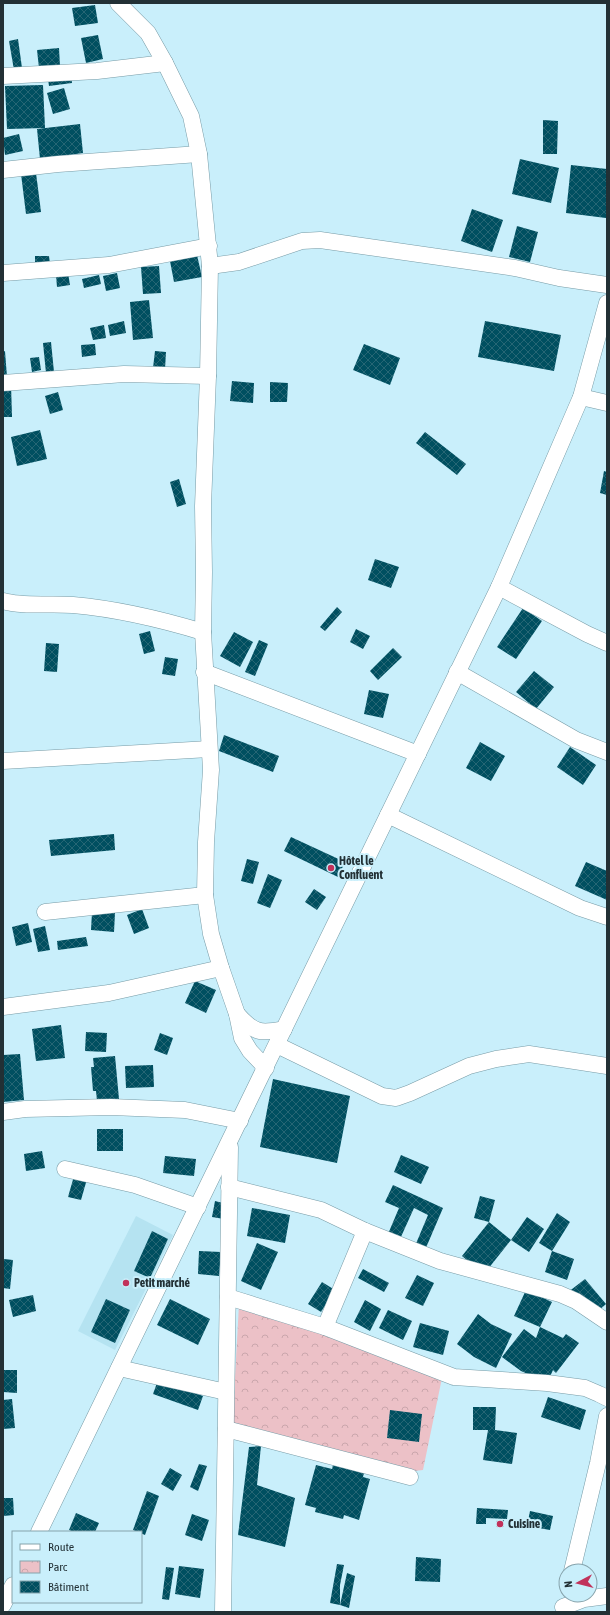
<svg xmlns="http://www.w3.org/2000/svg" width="610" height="1615" viewBox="0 0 610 1615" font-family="'Asap Condensed',sans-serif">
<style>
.built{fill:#b5e3f1}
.park{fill:url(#park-crowns)}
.building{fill:url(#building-cross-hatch)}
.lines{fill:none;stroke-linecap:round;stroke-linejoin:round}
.minor-casing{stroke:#779ba6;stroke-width:17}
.minor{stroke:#fff;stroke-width:16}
.poi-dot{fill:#c1325b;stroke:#c9effb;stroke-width:1.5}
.labels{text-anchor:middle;stroke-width:4;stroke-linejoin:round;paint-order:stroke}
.poi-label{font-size:12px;font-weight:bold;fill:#223035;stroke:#c9effb;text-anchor:start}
</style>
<defs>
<pattern id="park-crowns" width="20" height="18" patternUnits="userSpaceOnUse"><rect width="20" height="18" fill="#ecc1c7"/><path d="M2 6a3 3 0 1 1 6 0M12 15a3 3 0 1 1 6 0" fill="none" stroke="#caa6ac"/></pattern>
<pattern id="building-cross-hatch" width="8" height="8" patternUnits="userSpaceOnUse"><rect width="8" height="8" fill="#004f60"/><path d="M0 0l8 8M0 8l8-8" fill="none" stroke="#266674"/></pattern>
</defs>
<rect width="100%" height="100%" fill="#c9effb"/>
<polygon class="built" points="136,1216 173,1235 115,1350 78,1331"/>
<polygon class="park" points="239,1304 443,1373 423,1470 389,1474 232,1432"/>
<g class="building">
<polygon points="95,5 98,23 75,26 72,8"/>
<polygon points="98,35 103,59 86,63 81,38"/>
<polygon points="18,39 22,68 14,70 9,41"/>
<polygon points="59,48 60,66 39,68 37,50"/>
<polygon points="71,76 72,83 49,86 48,79"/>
<polygon points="43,85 45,128 7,129 5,86"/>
<polygon points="64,88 70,109 53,114 47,93"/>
<polygon points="543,120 558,121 557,154 543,154"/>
<polygon points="80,124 83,153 40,159 37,129"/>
<polygon points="19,134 23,151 5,155 3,138"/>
<polygon points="520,159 559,168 551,203 512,194"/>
<polygon points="571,165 607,169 606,218 566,213"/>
<polygon points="36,173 41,212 26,214 21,174"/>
<polygon points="472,209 503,220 492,252 461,241"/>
<polygon points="517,226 538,232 530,262 509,257"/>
<polygon points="197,255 202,277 174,282 170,261"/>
<polygon points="35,256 49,256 50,264 35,265"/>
<polygon points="159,266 161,293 143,294 141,267"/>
<polygon points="68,273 70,285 57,287 56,275"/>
<polygon points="117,273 120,288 106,291 103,276"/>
<polygon points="99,275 101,284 84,288 82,279"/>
<polygon points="149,300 153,338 133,340 130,302"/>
<polygon points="124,321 126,333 110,336 108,325"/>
<polygon points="485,321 561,335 554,371 478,357"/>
<polygon points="104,325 106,338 93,340 90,328"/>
<polygon points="51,342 54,372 46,373 43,343"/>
<polygon points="95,344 96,355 82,357 81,345"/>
<polygon points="364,344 400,358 390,385 353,370"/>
<polygon points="5,351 7,377 3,377 3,352"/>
<polygon points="155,351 166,352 165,369 153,368"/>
<polygon points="39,357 41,370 32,372 30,358"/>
<polygon points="232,381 254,383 253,403 230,401"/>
<polygon points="270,382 288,383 287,402 270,402"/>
<polygon points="3,384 11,384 12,417 3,417"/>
<polygon points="58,392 63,410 50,414 45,396"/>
<polygon points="40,430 47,459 17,466 11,437"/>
<polygon points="425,432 466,464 457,475 416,443"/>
<polygon points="604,471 607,472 607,495 600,493"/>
<polygon points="179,479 186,504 177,507 170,482"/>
<polygon points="375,559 399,567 391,588 368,580"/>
<polygon points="337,607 342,612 325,631 320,627"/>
<polygon points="523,608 542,621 516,659 497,647"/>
<polygon points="356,629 370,636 363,649 350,642"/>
<polygon points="150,631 155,651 144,654 139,634"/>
<polygon points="234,632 253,642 240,667 220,656"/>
<polygon points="259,640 268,644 255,676 245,672"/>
<polygon points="46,643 59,644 57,672 44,671"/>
<polygon points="393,648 402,657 378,680 370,671"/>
<polygon points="165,657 178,659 175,676 162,674"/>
<polygon points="534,671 554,687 536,709 516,692"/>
<polygon points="369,690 389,694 383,718 364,714"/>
<polygon points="224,735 279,756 273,772 219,751"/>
<polygon points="480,742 505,756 491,781 466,768"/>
<polygon points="570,747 596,765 583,785 557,767"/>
<polygon points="114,834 115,850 51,856 49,840"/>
<polygon points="291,837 345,862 338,877 284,851"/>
<polygon points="247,859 259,862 253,884 241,881"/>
<polygon points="586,862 607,871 607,900 575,886"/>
<polygon points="268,874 282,880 270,908 257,903"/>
<polygon points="314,889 326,897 317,910 305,902"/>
<polygon points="142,909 149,928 134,934 127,915"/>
<polygon points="92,912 115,913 114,932 91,930"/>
<polygon points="28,923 32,942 16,946 12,927"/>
<polygon points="45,926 50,950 38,952 33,929"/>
<polygon points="86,937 88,946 58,950 57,941"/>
<polygon points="195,981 216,990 206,1013 185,1003"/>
<polygon points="61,1025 65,1058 36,1061 32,1029"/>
<polygon points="86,1032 107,1033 106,1052 85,1051"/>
<polygon points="160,1033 173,1038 167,1055 154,1050"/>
<polygon points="20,1054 24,1100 3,1102 3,1055"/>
<polygon points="115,1056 119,1099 97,1101 96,1091 93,1091 91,1067 94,1067 93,1058"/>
<polygon points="153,1065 154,1087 126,1088 125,1066"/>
<polygon points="273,1079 350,1096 337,1163 260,1147"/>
<rect x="97" y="1129" width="26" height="22"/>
<polygon points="42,1151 45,1168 26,1171 24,1154"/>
<polygon points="401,1155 429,1167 421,1184 394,1172"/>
<polygon points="165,1156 196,1159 194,1176 163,1173"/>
<polygon points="74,1176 87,1179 81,1200 68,1197"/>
<polygon points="393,1185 443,1208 425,1250 415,1246 428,1215 414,1208 400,1239 388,1234 399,1208 385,1202"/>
<polygon points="480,1196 495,1200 489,1222 511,1240 484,1274 462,1256 489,1222 474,1218"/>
<polygon points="215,1201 227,1204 224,1219 212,1217"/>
<polygon points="252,1208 290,1215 285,1243 247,1236"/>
<polygon points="557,1213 570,1222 552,1251 539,1243"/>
<polygon points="527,1217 544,1229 529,1252 511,1240"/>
<polygon points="152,1231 168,1239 150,1278 134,1271"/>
<polygon points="257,1243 278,1252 261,1290 241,1281"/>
<polygon points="199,1251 221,1252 219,1276 198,1274"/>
<polygon points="552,1251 574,1259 567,1280 545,1272"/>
<polygon points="4,1259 13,1260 10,1289 3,1288"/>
<polygon points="363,1269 389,1283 384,1292 358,1278"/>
<polygon points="417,1275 434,1283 423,1306 405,1298"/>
<polygon points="585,1279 606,1304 589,1319 567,1293"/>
<polygon points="322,1282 335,1290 321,1312 308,1304"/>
<polygon points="526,1290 552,1302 540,1327 563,1338 566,1334 579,1343 556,1373 553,1370 547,1383 521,1371 502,1357 524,1329 536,1338 540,1327 514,1316"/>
<polygon points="33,1295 36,1311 13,1317 9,1300"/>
<polygon points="106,1299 130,1310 115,1343 91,1332"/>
<polygon points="170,1299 210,1319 198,1345 157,1325"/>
<polygon points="365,1300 381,1309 370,1331 354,1322"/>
<polygon points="388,1310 412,1321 403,1340 379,1328"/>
<polygon points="478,1314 491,1324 512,1334 496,1368 474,1357 457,1344"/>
<polygon points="420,1323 449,1331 443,1355 413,1347"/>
<polygon points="3,1370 17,1370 17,1393 3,1392"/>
<polygon points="158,1380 203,1396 198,1410 153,1394"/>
<polygon points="548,1397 586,1410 580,1430 541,1417"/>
<polygon points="12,1399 15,1428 3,1429 3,1400"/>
<polygon points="473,1407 496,1407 495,1430 517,1433 512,1464 483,1460 488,1430 473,1430"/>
<polygon points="390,1410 422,1414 419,1442 387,1438"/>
<polygon points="261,1446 257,1485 295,1498 285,1547 238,1535 249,1447"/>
<polygon points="199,1464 207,1466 198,1491 190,1487"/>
<polygon points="316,1465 332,1469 333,1465 364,1473 363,1477 370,1479 359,1520 344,1515 343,1519 315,1512 316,1508 305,1505"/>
<polygon points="170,1468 182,1475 173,1491 161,1484"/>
<polygon points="147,1491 159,1496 145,1535 133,1530"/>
<polygon points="3,1498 13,1498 14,1515 3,1516"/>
<polygon points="477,1508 508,1510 507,1519 486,1518 486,1524 476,1524"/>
<polygon points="530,1511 553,1516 550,1530 527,1526"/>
<polygon points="76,1513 99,1523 95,1532 74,1532 69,1530"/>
<polygon points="192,1514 209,1520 202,1541 185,1535"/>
<polygon points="504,1520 504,1527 496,1527 496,1521"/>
<polygon points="416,1557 441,1559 440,1582 415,1581"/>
<polygon points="337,1564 344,1565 340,1585 340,1605 330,1603"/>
<polygon points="179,1566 204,1569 200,1598 175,1594"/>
<polygon points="166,1567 174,1568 169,1600 162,1599"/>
<polygon points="347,1573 355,1576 349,1608 340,1605"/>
</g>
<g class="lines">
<g class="minor-casing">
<g id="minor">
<polyline points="118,3 148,33 165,63 191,116 199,154 210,266 208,376 203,506 204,572 203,632 211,770 206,842 205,895 211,934 221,968 237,1014 242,1038 250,1051 266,1068"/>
<polyline points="3,76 97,71 165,63"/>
<polyline points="3,170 58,164 199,154"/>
<polyline points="210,266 239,262 302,241 320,240 515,268 559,278 607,285"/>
<polyline points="3,273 109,265 209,246"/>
<polyline points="3,383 124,374 208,376"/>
<polyline points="581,397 607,403"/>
<polyline points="499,587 587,634 607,643"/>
<path d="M3,601C23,607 51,603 73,605C118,609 160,619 203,632"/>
<polyline points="204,672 418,754"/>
<polyline points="457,672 576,740 607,752"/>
<polyline points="3,761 209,749"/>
<polyline points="388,815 580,908 607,917"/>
<polyline points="45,912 205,895"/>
<polyline points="3,1007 109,993 221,968"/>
<path d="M237,1014C254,1033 260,1034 284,1029"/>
<polyline points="277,1045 382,1096 396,1098 410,1093 469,1066 496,1059 529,1054 607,1066"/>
<polyline points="3,1112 25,1109 111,1107 185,1110 240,1121"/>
<polyline points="65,1169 135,1185 198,1207"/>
<polyline points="229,1187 321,1210 365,1231 440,1261 560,1294 576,1301 607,1322"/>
<polyline points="228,1297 325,1327 454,1377 547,1383 585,1388 599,1394 607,1398"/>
<polyline points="325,1327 365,1231"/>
<polyline points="119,1368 226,1392"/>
<polyline points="226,1429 410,1477"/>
<polyline points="39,1532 499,587 581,397 607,303"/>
<polyline points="572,1571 598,1463 607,1416"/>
<polyline points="3,1605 13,1585"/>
<polyline points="563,1607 584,1599 607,1596"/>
<polyline points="223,1612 230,1147"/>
</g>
</g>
<use href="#minor" class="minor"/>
</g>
<g class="poi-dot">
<circle cx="331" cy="868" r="4"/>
<circle cx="126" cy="1283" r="4"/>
<circle cx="500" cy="1524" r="4"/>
</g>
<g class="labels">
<g class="poi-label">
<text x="339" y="865">Hôtel le<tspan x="339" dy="14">Confluent</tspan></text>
<text x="134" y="1287">Petit marché</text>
<text x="508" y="1528">Cuisine</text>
</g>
</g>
<rect width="610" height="1615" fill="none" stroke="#223035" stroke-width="8"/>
<rect x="12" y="1531" width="130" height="72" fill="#c9effb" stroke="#86a3ac"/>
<rect x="20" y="1544" width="20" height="6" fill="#ffffff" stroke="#86a3ac"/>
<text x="48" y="1551" font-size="12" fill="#223035">Route</text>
<rect x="20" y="1561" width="20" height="12" fill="url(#park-crowns)" stroke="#86a3ac"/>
<text x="48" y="1571" font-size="12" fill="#223035">Parc</text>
<rect x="20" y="1581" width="20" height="12" fill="url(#building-cross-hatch)" stroke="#86a3ac"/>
<text x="48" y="1591" font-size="12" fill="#223035">Bâtiment</text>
<g transform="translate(578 1583) rotate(263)"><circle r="19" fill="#c9effb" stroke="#86a3ac"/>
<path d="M0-3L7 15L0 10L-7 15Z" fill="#c1325b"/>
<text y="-6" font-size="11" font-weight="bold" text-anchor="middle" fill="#223035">N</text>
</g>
</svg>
